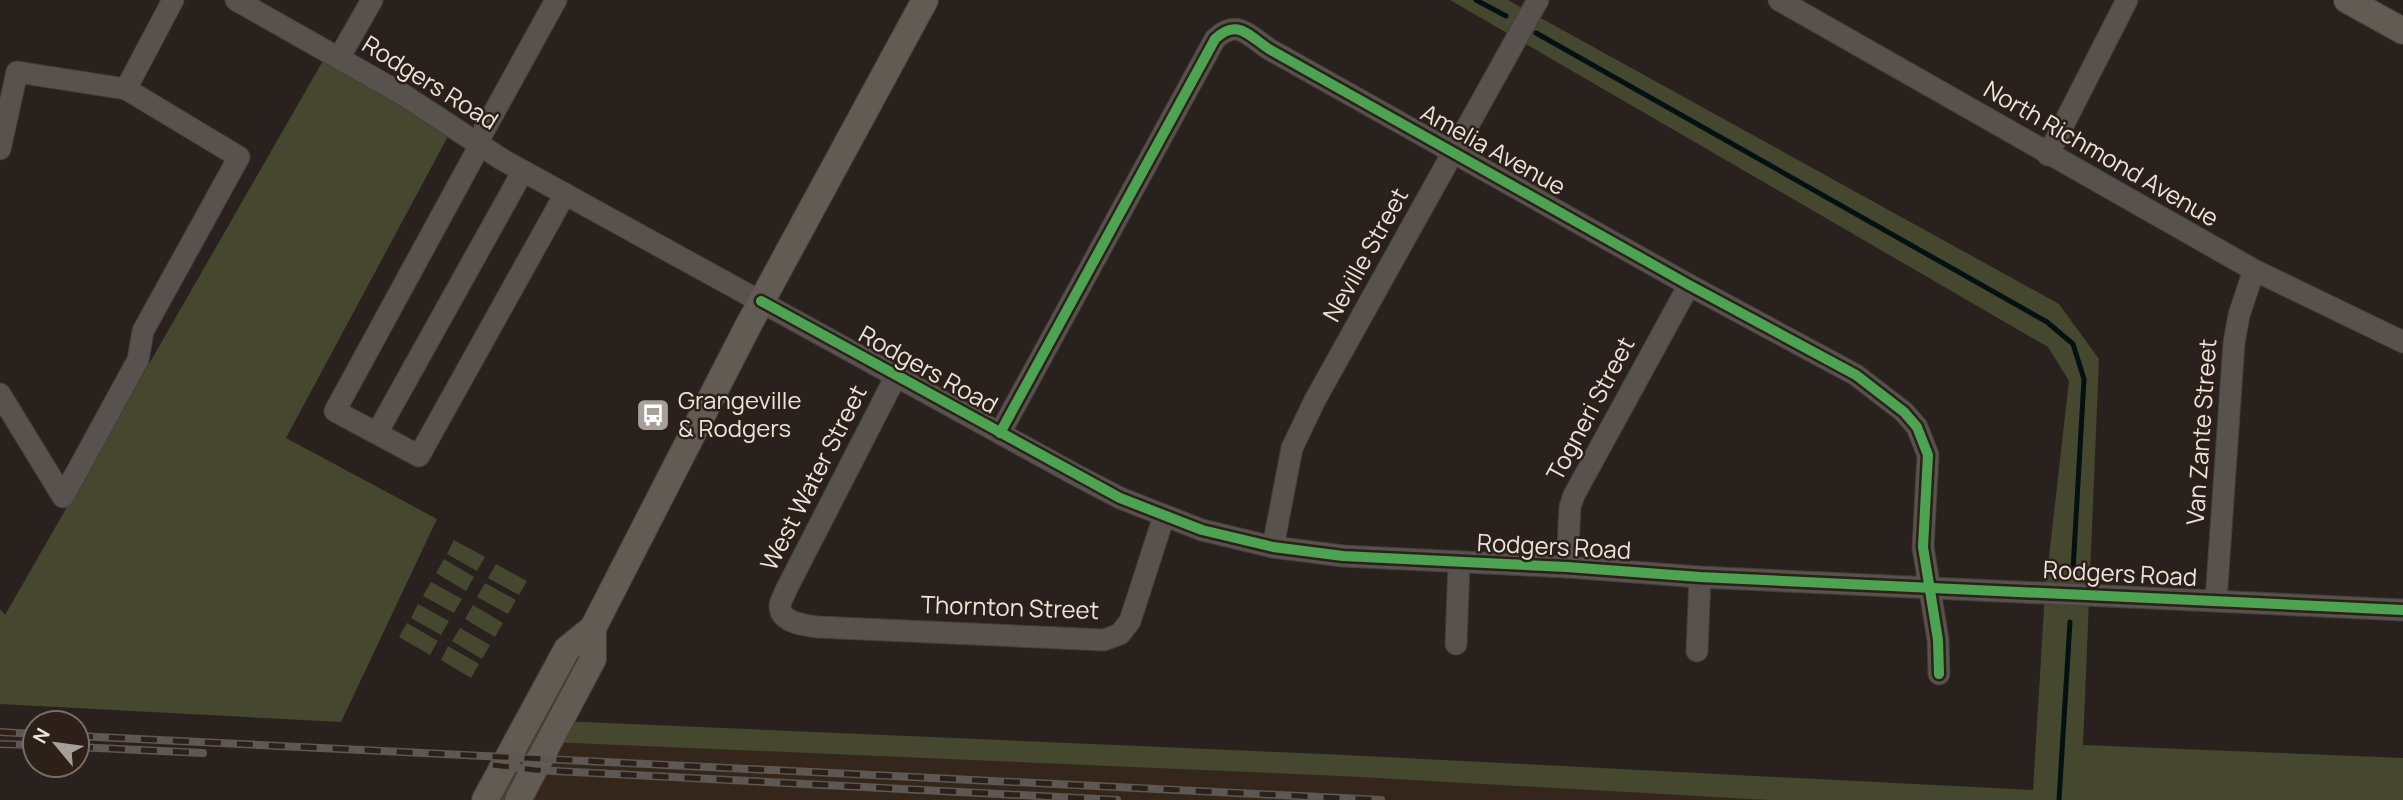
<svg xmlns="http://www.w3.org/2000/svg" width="2403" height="800" viewBox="0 0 2403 800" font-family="Manrope,sans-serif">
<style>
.built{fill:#35261b}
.green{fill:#45482e}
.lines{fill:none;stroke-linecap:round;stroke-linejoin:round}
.stream{stroke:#041113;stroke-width:5}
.minor-casing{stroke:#443e3b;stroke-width:23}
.major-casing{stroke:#443e3b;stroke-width:28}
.minor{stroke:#58524f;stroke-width:21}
.major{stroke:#625b53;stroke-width:26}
.rail-casing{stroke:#5e5854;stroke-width:8}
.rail{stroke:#2c2019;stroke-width:5;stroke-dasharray:16;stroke-linecap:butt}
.cycleway-casing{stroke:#2c2019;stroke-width:15}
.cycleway{stroke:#4ca352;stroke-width:10}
.labels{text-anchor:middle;stroke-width:5;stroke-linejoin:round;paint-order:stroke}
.street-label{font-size:24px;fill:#ebe3de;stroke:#2c2019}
.poi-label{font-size:24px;fill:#ebe3de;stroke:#2c2019;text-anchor:start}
</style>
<rect width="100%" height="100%" fill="#28211d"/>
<polygon class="built" points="550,742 1341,776 1768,800 518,800"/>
<g class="green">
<polygon points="1450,0 1508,0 2059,304 2099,359 2083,745 2403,758 2403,800 1768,800 1341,776 550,742 518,800 485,800 593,628 561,721 1345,755 2033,790 2045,592 2069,381 2048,347"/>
<polygon points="328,52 453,127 286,438 437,519 341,722 0,704 0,609 5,615"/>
<polygon points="454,540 485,557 477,571 447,554"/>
<polygon points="444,559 474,577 466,591 436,573"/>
<polygon points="496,564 527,581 519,595 488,578"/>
<polygon points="431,582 462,599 454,613 423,596"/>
<polygon points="485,583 516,600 508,614 477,597"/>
<polygon points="418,604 449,621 441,635 411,618"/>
<polygon points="473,605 503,623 495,637 465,619"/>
<polygon points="407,623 438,641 430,655 399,637"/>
<polygon points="460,628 490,645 482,659 452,641"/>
<polygon points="448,646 479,664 471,678 441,660"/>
</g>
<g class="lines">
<g class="stream">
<polyline points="1476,0 1506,16"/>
<polyline points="1536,33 2047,322 2073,344 2084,379 2073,570"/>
<polyline points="2059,800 2070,622"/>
</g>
<g class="minor-casing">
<g id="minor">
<polyline points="236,0 402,94 503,160 1076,475 1120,498 1202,530 1273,547 1343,556 1567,567 1700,577 2403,610"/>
<polyline points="1779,0 2254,270 2403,342"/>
<polyline points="339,58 372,0"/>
<polyline points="126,89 173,0"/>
<polyline points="477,143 556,0"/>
<polyline points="480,145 335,411 419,456 565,194"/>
<polyline points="0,149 17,72 126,89 239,157 143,331 138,360 63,497 0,394"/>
<polyline points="2048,155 2127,0"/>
<path d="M896,376L786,590C785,594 780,601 780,606C780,623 805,625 817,627L1104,640L1120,634L1130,621L1164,516"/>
<polyline points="377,433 523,171"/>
<path d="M1000,433L1215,39C1237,18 1248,35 1269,49L1689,285L1856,375L1904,412L1917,427L1928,455L1923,547L1938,640L1939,674"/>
<polyline points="1273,547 1292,448 1315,400 1538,0"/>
<polyline points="1567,567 1570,507 1574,495 1689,285"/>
<polyline points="2216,600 2234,343 2239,315 2254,270"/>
<polyline points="1456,644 1459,563"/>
<polyline points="1697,651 1700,577"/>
</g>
</g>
<g class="major-casing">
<g id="major">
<polyline points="2347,0 2403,31"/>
<polyline points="485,800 567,649 593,628 747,328 925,0"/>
<polyline points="518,800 593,659 593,628"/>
</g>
</g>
<use href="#minor" class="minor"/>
<use href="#major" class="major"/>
<g class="rail-casing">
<g id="rail">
<polyline points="0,732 35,734"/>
<polyline points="77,736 1381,800"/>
<polyline points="0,744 35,745"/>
<polyline points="77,747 203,753"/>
<polyline points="493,765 535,770 1117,800"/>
</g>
</g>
<use href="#rail" class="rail"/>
<g class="cycleway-casing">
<g id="cycleway">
<polyline points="761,301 1120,498 1202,530 1273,547 1343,556 1567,567 1700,577 2403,610"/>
<path d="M1000,433L1215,39C1237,18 1248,35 1269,49L1689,285L1856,375L1904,412L1917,427L1928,455L1923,547L1938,640L1939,674"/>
</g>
</g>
<use href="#cycleway" class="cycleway"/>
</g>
<defs>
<g id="bus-square" transform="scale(1.75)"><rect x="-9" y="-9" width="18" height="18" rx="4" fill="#a79f9a" stroke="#2c2019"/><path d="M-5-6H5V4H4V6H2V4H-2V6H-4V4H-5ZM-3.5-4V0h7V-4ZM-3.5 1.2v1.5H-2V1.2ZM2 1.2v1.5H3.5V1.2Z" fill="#fff"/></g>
</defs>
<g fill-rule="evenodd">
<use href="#bus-square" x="653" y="415"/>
</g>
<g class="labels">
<g class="street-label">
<text transform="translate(430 83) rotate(32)" y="8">Rodgers Road</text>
<text transform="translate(1493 150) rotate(29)" y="8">Amelia Avenue</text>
<text transform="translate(2101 154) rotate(30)" y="8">North Richmond Avenue</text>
<text transform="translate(1366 255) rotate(-61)" y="8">Neville Street</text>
<text transform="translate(928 370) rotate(29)" y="8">Rodgers Road</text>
<text transform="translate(1591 409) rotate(-62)" y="8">Togneri Street</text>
<text transform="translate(2202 432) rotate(-86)" y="8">Van Zante Street</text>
<text transform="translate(814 478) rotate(-63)" y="8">West Water Street</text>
<text transform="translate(1554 547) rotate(3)" y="8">Rodgers Road</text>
<text transform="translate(2120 574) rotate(3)" y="8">Rodgers Road</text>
<text transform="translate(1010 608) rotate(2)" y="8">Thornton Street</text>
</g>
<g class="poi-label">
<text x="678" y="409">Grangeville<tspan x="678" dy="28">&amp; Rodgers</tspan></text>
</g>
</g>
<g transform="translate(56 744) rotate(299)"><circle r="33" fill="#2c2019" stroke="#786e68" stroke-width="2"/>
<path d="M0-5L12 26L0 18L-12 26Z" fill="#a79f9a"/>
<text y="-10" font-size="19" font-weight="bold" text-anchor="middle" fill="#ebe3de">N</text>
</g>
</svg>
